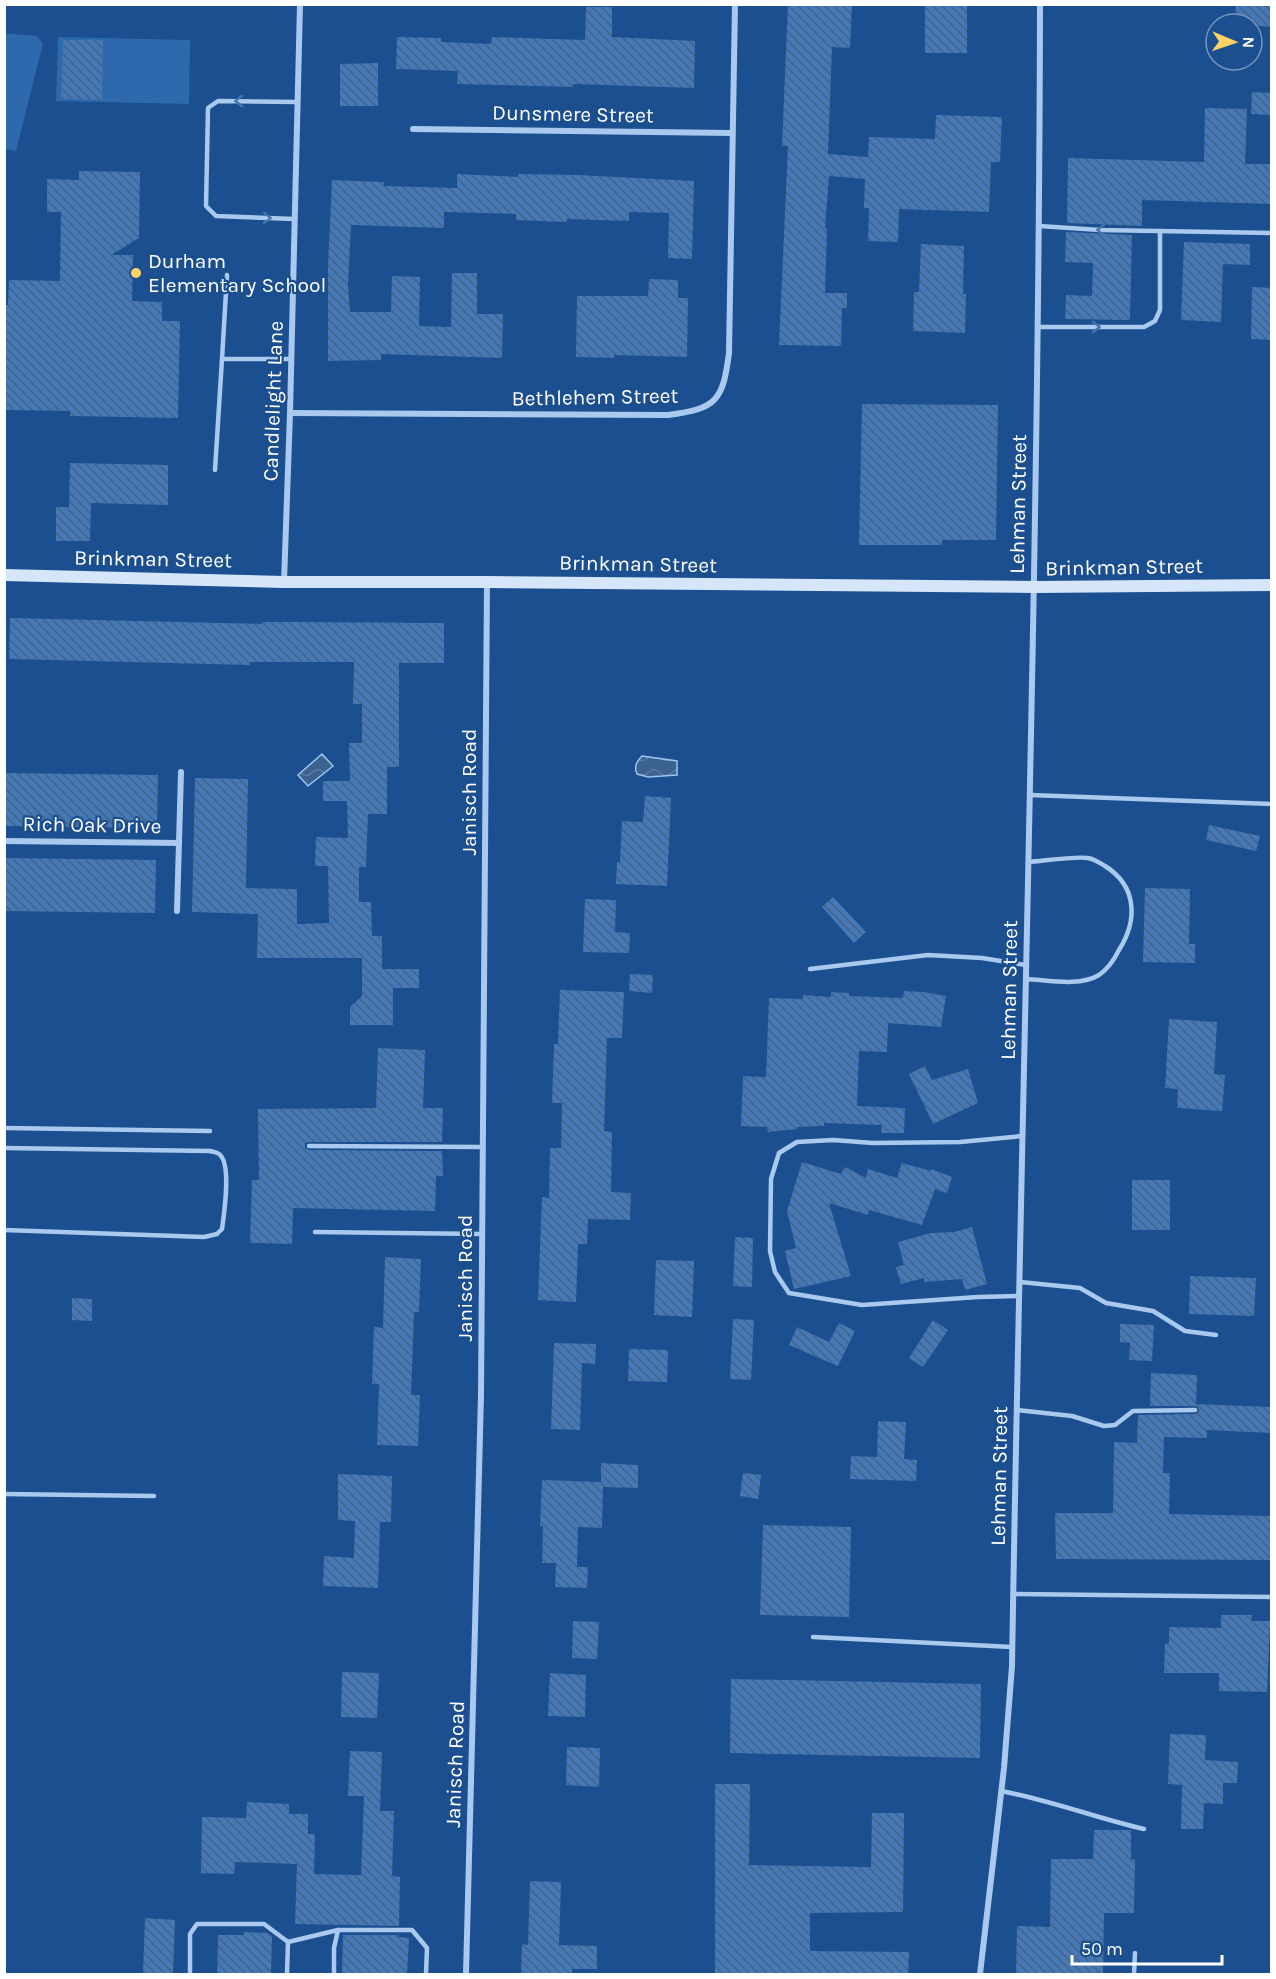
<svg xmlns="http://www.w3.org/2000/svg" width="1276" height="1979" viewBox="0 0 1276 1979" font-family="Karla,sans-serif">
<style>
.pitch{fill:#2e69ad}
.water{fill:url(#water-waves);stroke:#9cc4f0;stroke-width:1.5}
.building{fill:url(#building-back-hatch)}
.lines{fill:none;stroke-linecap:round;stroke-linejoin:round}
.lane{stroke:#a9c9ee;stroke-width:4.5}
.street{stroke:#a9c9ee;stroke-width:6}
.secondary{stroke:#d6e6fa;stroke-width:12}
.oneway{stroke:#4674ac}
.poi-dot{fill:#ffd166;stroke:#1b4f8f;stroke-width:2}
.labels{text-anchor:middle;stroke-width:4.5;stroke-linejoin:round;paint-order:stroke}
.street-label{font-size:21px;fill:#fff;stroke:#1b4f8f}
.poi-label{font-size:21px;fill:#fff;stroke:#1b4f8f;text-anchor:start}
</style>
<defs>
<pattern id="water-waves" width="16" height="10" patternUnits="userSpaceOnUse" patternTransform="scale(1.5)"><rect width="16" height="10" fill="#3c6290"/><path d="M0 5q4-4 8 0t8 0" fill="none" stroke="#597aa1"/></pattern>
<pattern id="building-back-hatch" width="6" height="6" patternUnits="userSpaceOnUse" patternTransform="scale(1.5)"><rect width="6" height="6" fill="#4478b7"/><path d="M-1 5l2 2M0 0l6 6M5-1l2 2" fill="none" stroke="#486282"/></pattern>
</defs>
<rect width="100%" height="100%" fill="#1b4f8f"/>
<g class="pitch">
<polygon points="4,33 37,36 43,44 16,151 5,149"/>
<polygon points="58,37 190,40 189,104 56,101"/>
</g>
<g class="water">
<polygon points="322,754 333,766 308,786 298,775"/>
<path d="M642,756L677,761V775L648,777L637,774C634,767 636,762 642,756Z"/>
</g>
<g class="building">
<polygon points="788,4 852,4 850,48 832,47 828,154 868,157 869,137 935,139 936,115 1002,117 1000,162 991,162 989,212 899,209 898,242 868,241 869,208 864,208 865,179 829,176 825,228 827,229 825,293 847,293 847,308 842,308 841,346 779,345 788,146 782,146"/>
<rect x="925" y="4" width="42" height="49"/>
<polygon points="1236,4 1272,4 1272,27 1235,24"/>
<polygon points="586,7 612,7 612,37 695,41 694,88 573,84 573,87 457,84 458,71 396,69 397,37 441,38 441,42 491,44 492,37 585,40"/>
<polygon points="63,40 103,40 102,100 61,99"/>
<polygon points="378,63 378,106 340,106 340,64"/>
<polygon points="1252,92 1272,93 1272,115 1251,114"/>
<polygon points="1205,108 1247,109 1245,164 1272,164 1272,204 1142,200 1142,226 1067,223 1068,158 1204,162"/>
<polygon points="79,171 140,172 139,238 111,255 133,255 132,301 162,302 162,321 180,321 178,418 70,416 70,411 4,410 4,305 8,305 9,280 60,281 61,212 47,212 47,179 79,180"/>
<polygon points="457,174 518,177 518,174 578,175 694,181 692,259 668,258 669,213 629,212 629,221 567,219 566,222 516,220 516,214 444,212 444,228 351,225 348,284 350,312 391,312 392,276 420,277 419,326 451,327 452,273 477,273 477,314 503,314 502,358 381,354 381,360 328,361 328,265 332,180 384,182 384,186 457,188"/>
<polygon points="1066,232 1132,235 1130,320 1065,319 1066,295 1092,296 1093,263 1065,262"/>
<polygon points="1184,242 1250,244 1250,265 1223,264 1221,322 1181,320"/>
<polygon points="921,244 964,246 963,294 966,294 965,333 913,331 914,292 919,292"/>
<polygon points="649,279 678,280 678,298 688,298 687,357 614,355 614,358 576,357 577,296 648,296"/>
<polygon points="1252,287 1272,288 1272,340 1251,339"/>
<polygon points="862,404 998,405 996,540 942,540 942,545 859,545"/>
<polygon points="70,463 168,465 168,505 91,503 90,541 56,541 56,507 69,507"/>
<polygon points="10,618 262,624 262,622 299,622 444,623 444,663 399,663 399,767 387,767 387,814 368,814 366,867 359,867 359,902 371,902 372,936 382,936 382,969 419,969 419,988 393,988 393,1025 350,1025 350,1007 362,996 362,958 257,958 258,914 192,912 195,778 248,779 246,888 297,889 297,924 329,923 328,866 315,866 316,837 348,838 347,801 323,801 323,781 350,781 349,743 362,743 362,704 353,704 354,662 250,662 250,665 9,659"/>
<polygon points="5,773 158,775 157,828 4,826"/>
<polygon points="645,796 671,798 667,886 616,884 617,862 620,862 622,821 643,822"/>
<polygon points="1209,825 1260,836 1256,851 1206,840"/>
<polygon points="4,858 156,860 155,913 4,911"/>
<polygon points="1145,888 1190,889 1189,944 1195,944 1195,963 1143,962"/>
<polygon points="833,897 866,932 854,943 822,907"/>
<polygon points="585,899 616,900 615,932 630,933 629,953 583,952"/>
<polygon points="630,974 653,975 652,993 629,991"/>
<polygon points="560,990 624,992 622,1038 607,1038 604,1131 612,1132 611,1192 631,1193 630,1220 588,1219 587,1244 578,1244 576,1302 538,1300 542,1197 549,1198 550,1148 561,1148 562,1103 552,1103 554,1044 558,1044"/>
<polygon points="904,991 924,992 946,996 941,1027 888,1023 887,1052 859,1051 857,1106 905,1108 904,1133 881,1133 882,1125 824,1123 824,1126 797,1127 797,1129 768,1132 767,1127 741,1126 743,1076 766,1077 769,998 803,999 803,995 831,997 831,992 849,993 849,996 903,998"/>
<polygon points="1169,1019 1217,1022 1214,1074 1225,1075 1222,1111 1177,1108 1178,1089 1165,1088"/>
<polygon points="378,1048 425,1050 423,1108 443,1108 442,1142 309,1142 305,1143 305,1148 309,1150 442,1151 443,1176 436,1176 435,1211 293,1208 292,1244 250,1243 252,1180 259,1180 258,1109 376,1108"/>
<polygon points="925,1066 932,1080 968,1069 978,1103 933,1124 909,1074"/>
<polygon points="802,1162 841,1174 845,1167 866,1178 868,1169 897,1178 902,1163 931,1171 931,1169 952,1177 947,1193 935,1189 922,1225 869,1210 868,1215 829,1203 851,1276 794,1289 785,1251 796,1248 787,1211"/>
<rect x="1132" y="1180" width="38" height="50"/>
<polygon points="972,1227 987,1284 965,1290 962,1279 924,1282 924,1278 901,1284 896,1267 904,1265 898,1242 931,1233 954,1232"/>
<polygon points="735,1237 753,1238 752,1287 733,1286"/>
<polygon points="385,1257 421,1259 419,1312 414,1312 411,1395 420,1395 418,1446 377,1445 379,1384 372,1384 374,1327 383,1328"/>
<polygon points="656,1260 694,1261 692,1317 654,1315"/>
<polygon points="1190,1276 1256,1278 1254,1316 1189,1314"/>
<polygon points="72,1298 92,1299 92,1321 72,1320"/>
<polygon points="733,1319 754,1320 751,1380 730,1379"/>
<polygon points="933,1320 948,1330 923,1367 909,1358"/>
<polygon points="839,1323 855,1331 838,1366 789,1345 797,1327 829,1342"/>
<polygon points="1120,1324 1154,1325 1152,1361 1129,1360 1130,1343 1120,1342"/>
<polygon points="554,1343 596,1344 595,1364 582,1363 580,1430 551,1429"/>
<polygon points="629,1349 668,1350 667,1382 628,1381"/>
<polygon points="1151,1373 1197,1375 1196,1404 1272,1407 1272,1433 1207,1430 1207,1438 1164,1437 1163,1473 1170,1473 1169,1514 1272,1516 1272,1560 1056,1559 1055,1513 1113,1513 1114,1442 1137,1443 1138,1415 1195,1414 1199,1412 1198,1407 1195,1406 1150,1406"/>
<polygon points="878,1421 906,1422 904,1459 917,1460 916,1481 850,1479 851,1456 877,1457"/>
<polygon points="601,1463 638,1465 638,1488 603,1487 602,1528 578,1527 577,1567 588,1567 587,1588 555,1587 556,1563 542,1563 543,1526 540,1526 542,1480 601,1482"/>
<polygon points="743,1473 761,1475 758,1499 740,1496"/>
<polygon points="338,1474 392,1476 391,1522 380,1522 378,1588 323,1586 324,1556 354,1558 355,1521 338,1520"/>
<polygon points="763,1525 851,1527 849,1617 760,1615"/>
<polygon points="1221,1615 1252,1615 1251,1621 1270,1621 1267,1692 1219,1691 1219,1673 1164,1673 1165,1644 1169,1643 1169,1627 1221,1628"/>
<polygon points="573,1621 599,1622 597,1659 572,1658"/>
<polygon points="342,1672 379,1673 377,1718 341,1717"/>
<polygon points="550,1673 586,1675 585,1717 548,1716"/>
<polygon points="731,1679 981,1684 980,1758 730,1753"/>
<polygon points="1170,1734 1206,1735 1205,1760 1238,1762 1237,1783 1223,1783 1223,1804 1204,1803 1203,1829 1181,1829 1182,1785 1168,1784"/>
<polygon points="567,1747 600,1748 599,1787 566,1785"/>
<polygon points="350,1751 382,1752 380,1811 394,1811 392,1876 400,1877 399,1926 295,1924 297,1864 235,1862 234,1874 201,1873 202,1817 246,1818 247,1802 289,1804 289,1814 308,1814 308,1834 315,1834 314,1874 361,1875 364,1796 348,1796"/>
<polygon points="715,1784 750,1784 749,1865 871,1867 872,1813 904,1813 903,1912 810,1913 810,1951 909,1952 908,1974 715,1974"/>
<polygon points="1094,1830 1131,1830 1131,1859 1135,1860 1134,1913 1104,1913 1103,1974 1016,1974 1017,1926 1050,1927 1051,1859 1093,1859"/>
<polygon points="530,1881 561,1882 559,1945 597,1946 597,1969 572,1969 572,1974 521,1974 522,1944 528,1945"/>
<polygon points="145,1918 175,1920 173,1974 143,1974"/>
<polygon points="244,1932 268,1933 272,1936 271,1974 217,1974 218,1935 244,1935"/>
<polygon points="343,1935 398,1935 398,1937 409,1938 407,1974 342,1974"/>
</g>
<g class="lines">
<g class="lane">
<polyline points="294,219 216,216 206,206 208,108 218,101 297,102"/>
<polyline points="1039,226 1100,230 1272,233"/>
<polyline points="1037,327 1144,327 1155,321 1160,310 1160,231"/>
<polyline points="222,359 227,275"/>
<polyline points="215,470 222,359 291,359"/>
<polyline points="1030,795 1272,804"/>
<polyline points="810,969 928,955 982,958 1026,965"/>
<path d="M1026,979C1048,980 1079,987 1099,975C1108,969 1114,960 1119,950C1138,920 1137,886 1105,866C1100,863 1094,859 1088,858C1076,856 1043,861 1028,862"/>
<polyline points="4,1128 210,1131"/>
<polyline points="309,1146 483,1147"/>
<path d="M4,1148L210,1151C213,1152 217,1152 219,1154C232,1163 224,1214 222,1229L217,1234L204,1237L4,1230"/>
<polyline points="315,1232 482,1234"/>
<polyline points="1020,1282 1080,1288 1106,1303 1153,1311 1185,1331 1216,1335"/>
<polyline points="1019,1296 978,1297 862,1305 789,1293 775,1272 770,1251 771,1179 779,1153 797,1142 833,1140 873,1143 960,1142 1022,1136"/>
<polyline points="1017,1410 1072,1416 1104,1426 1115,1425 1133,1411 1195,1410"/>
<polyline points="4,1494 154,1496"/>
<polyline points="1013,1594 1272,1597"/>
<polyline points="813,1637 1012,1647"/>
<path d="M1001,1791C1050,1800 1096,1818 1144,1829"/>
<polyline points="338,1930 412,1930 427,1948 426,1974"/>
<polyline points="190,1974 190,1934 197,1924 264,1924 288,1942 338,1930 334,1948 334,1974"/>
<polyline points="287,1974 288,1942"/>
<polyline points="1134,1974 1135,1953"/>
</g>
<g class="street">
<polyline points="413,129 732,133"/>
<path d="M290,413L668,415C717,409 723,400 729,353L735,4"/>
<polyline points="284,582 290,413 300,4"/>
<polyline points="4,841 179,843"/>
<polyline points="177,911 181,772"/>
<polyline points="466,1974 481,1395 487,582"/>
<path d="M980,1974L1004,1768L1012,1666C1021,1112 1039,558 1040,4"/>
</g>
<polyline class="secondary" points="4,575 284,582 487,582 1034,587 1272,585"/>
</g>
<defs><path id="oneway-chevron" d="M-2-3.5L2.5 0L-2 3.5" fill="none" stroke-width="1.6" stroke-linecap="round" stroke-linejoin="round" transform="scale(1.5)"/></defs>
<g class="oneway">
<use href="#oneway-chevron" transform="translate(239 101) rotate(179)"/>
<use href="#oneway-chevron" transform="translate(267 218) rotate(2)"/>
<use href="#oneway-chevron" transform="translate(1101 230) rotate(-178)"/>
<use href="#oneway-chevron" transform="translate(1096 327)"/>
</g>
<circle class="poi-dot" cx="136" cy="273" r="6"/>
<g class="labels">
<g class="street-label">
<text transform="translate(573 114) rotate(1)" y="7">Dunsmere Street</text>
<text transform="translate(595 397) rotate(-1)" y="7">Bethlehem Street</text>
<text transform="translate(273 401) rotate(-88)" y="7">Candlelight Lane</text>
<text transform="translate(1018 504) rotate(-89)" y="7">Lehman Street</text>
<text transform="translate(153 559) rotate(1)" y="7">Brinkman Street</text>
<text transform="translate(638 564) rotate(1)" y="7">Brinkman Street</text>
<text transform="translate(1124 567) rotate(-1)" y="7">Brinkman Street</text>
<text transform="translate(469 792) rotate(-90)" y="7">Janisch Road</text>
<text transform="translate(92 825) rotate(1)" y="7">Rich Oak Drive</text>
<text transform="translate(1009 990) rotate(-89)" y="7">Lehman Street</text>
<text transform="translate(465 1278) rotate(-90)" y="7">Janisch Road</text>
<text transform="translate(999 1476) rotate(-89)" y="7">Lehman Street</text>
<text transform="translate(455 1764) rotate(-88)" y="7">Janisch Road</text>
</g>
<g class="poi-label">
<text x="148" y="268">Durham<tspan x="148" dy="24">Elementary School</tspan></text>
</g>
</g>
<rect width="1276" height="1979" fill="none" stroke="#ffffff" stroke-width="12"/>
<g transform="translate(1234 42) rotate(92)"><circle r="28" fill="#1b4f8f" stroke="#7695bc" stroke-width="1.5"/>
<path d="M0-4.5L10 22L0 15L-10 22Z" fill="#ffd166"/>
<text y="-9" font-size="16" font-weight="bold" text-anchor="middle" fill="#ffffff">N</text>
</g>
<path d="M1072 1955v9h150v-9" fill="none" stroke="#ffffff" stroke-width="3"/>
<text x="1081" y="1955" font-size="18" fill="#ffffff" stroke="#1b4f8f" stroke-width="4.5" paint-order="stroke">50 m</text>
</svg>
